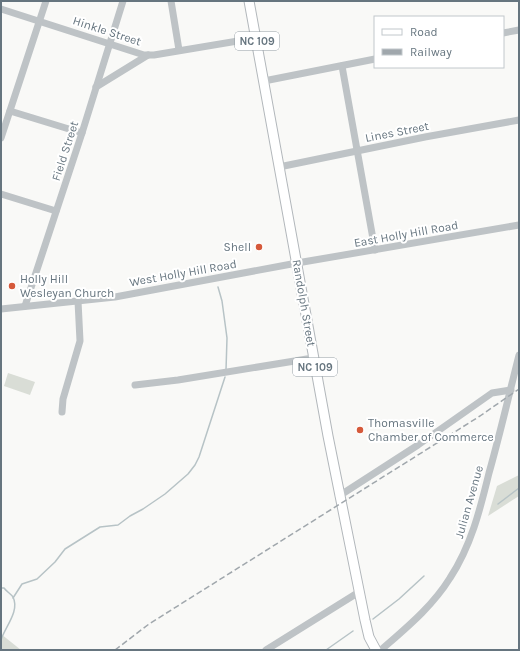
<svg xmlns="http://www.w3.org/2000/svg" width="520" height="651" viewBox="0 0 520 651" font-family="Karla,sans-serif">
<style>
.green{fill:#d9ddd6}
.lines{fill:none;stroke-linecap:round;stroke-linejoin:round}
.stream{stroke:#b7c3c6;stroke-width:1.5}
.major-casing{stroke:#b2b7bb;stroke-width:11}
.minor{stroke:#bec3c6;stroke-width:7}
.major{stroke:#fff;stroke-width:9}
.rail{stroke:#a0a7ac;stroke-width:1.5;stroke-dasharray:6 3;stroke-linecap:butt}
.poi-dot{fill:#d5593a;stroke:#fff;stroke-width:1.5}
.labels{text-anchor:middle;stroke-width:4;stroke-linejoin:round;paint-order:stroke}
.shield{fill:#fff;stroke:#949ea5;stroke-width:1}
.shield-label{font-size:11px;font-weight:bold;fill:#66757f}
.street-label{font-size:12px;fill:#66757f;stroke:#fff}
.poi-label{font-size:12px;fill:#66757f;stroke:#fff;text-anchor:start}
</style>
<rect width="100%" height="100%" fill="#f9f9f7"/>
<g class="green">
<polygon points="8,373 35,382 30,395 4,386"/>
<polygon points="519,475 519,496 488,516 497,486"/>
<polygon points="1,634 21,650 1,650"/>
</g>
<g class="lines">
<g class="stream">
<polyline points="218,287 222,301 227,338 226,370"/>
<polyline points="498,504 519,488"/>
<path d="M1,588H4C6,591 11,594 13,597C20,611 5,627 1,640"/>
<polyline points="13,598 22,584 37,579 55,562 65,549 100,527 118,525 130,516 143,509 165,494 188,474 195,465 199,457 225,377"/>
<polyline points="373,619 399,599 424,576"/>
<polyline points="326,650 353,631"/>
</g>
<g class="major-casing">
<polyline id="major" points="249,1 328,436 365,620 369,637 376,650"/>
</g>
<g class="minor">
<polyline points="171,1 179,50"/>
<polyline points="1,9 144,55 154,55 256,38"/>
<polyline points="503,33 519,30"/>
<polyline points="342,66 375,250"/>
<polyline points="264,81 375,59"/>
<polyline points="96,87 148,55"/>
<polyline points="10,111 82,133"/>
<polyline points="1,138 46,1"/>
<polyline points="279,167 425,137 519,120"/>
<polyline points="1,194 56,211"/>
<polyline points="25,306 82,133 123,1"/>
<polyline points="1,309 115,297 297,263 519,225"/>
<polyline points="135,385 178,380 313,358"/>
<polyline points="62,412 63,399 80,341 78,301"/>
<polyline points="339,496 418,445 492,393 511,390"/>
<polyline points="266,650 359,592"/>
<path d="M381,650C406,628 432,607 450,578C471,546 480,510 489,473C500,434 509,395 519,355"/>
</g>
<use href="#major" class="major"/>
<polyline class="rail" points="115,650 149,624 480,416 519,389"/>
</g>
<g class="poi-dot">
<circle cx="259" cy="247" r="4"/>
<circle cx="12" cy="286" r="4"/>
<circle cx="360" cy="430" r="4"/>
</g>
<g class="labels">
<g class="shield">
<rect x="235" y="32" width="44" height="18" rx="3"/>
<rect x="293" y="358" width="44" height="18" rx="3"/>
</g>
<g class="shield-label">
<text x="257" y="45">NC 109</text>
<text x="315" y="371">NC 109</text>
</g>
<g class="street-label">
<text transform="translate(107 31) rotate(18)" y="4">Hinkle Street</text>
<text transform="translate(397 132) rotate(-11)" y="4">Lines Street</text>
<text transform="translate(65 151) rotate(-72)" y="4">Field Street</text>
<text transform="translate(406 234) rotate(-10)" y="4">East Holly Hill Road</text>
<text transform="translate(183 273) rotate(-10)" y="4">West Holly Hill Road</text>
<text transform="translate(304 303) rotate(80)" y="4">Randolph Street</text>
<text transform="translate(469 502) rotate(-74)" y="4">Julian Avenue</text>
</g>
<g class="poi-label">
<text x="251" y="251" text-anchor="end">Shell</text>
<text x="20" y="283">Holly Hill<tspan x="20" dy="14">Wesleyan Church</tspan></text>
<text x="368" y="427">Thomasville<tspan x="368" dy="14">Chamber of Commerce</tspan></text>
</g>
</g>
<rect width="520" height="651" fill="none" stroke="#66757f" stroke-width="4"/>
<rect x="374" y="16" width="130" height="52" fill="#ffffff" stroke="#c2c8cc"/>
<rect x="382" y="29" width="20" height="6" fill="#ffffff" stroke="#c2c8cc"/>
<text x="410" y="36" font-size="12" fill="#66757f">Road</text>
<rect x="382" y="49" width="20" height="6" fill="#a0a7ac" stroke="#c2c8cc"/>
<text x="410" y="56" font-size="12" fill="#66757f">Railway</text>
</svg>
